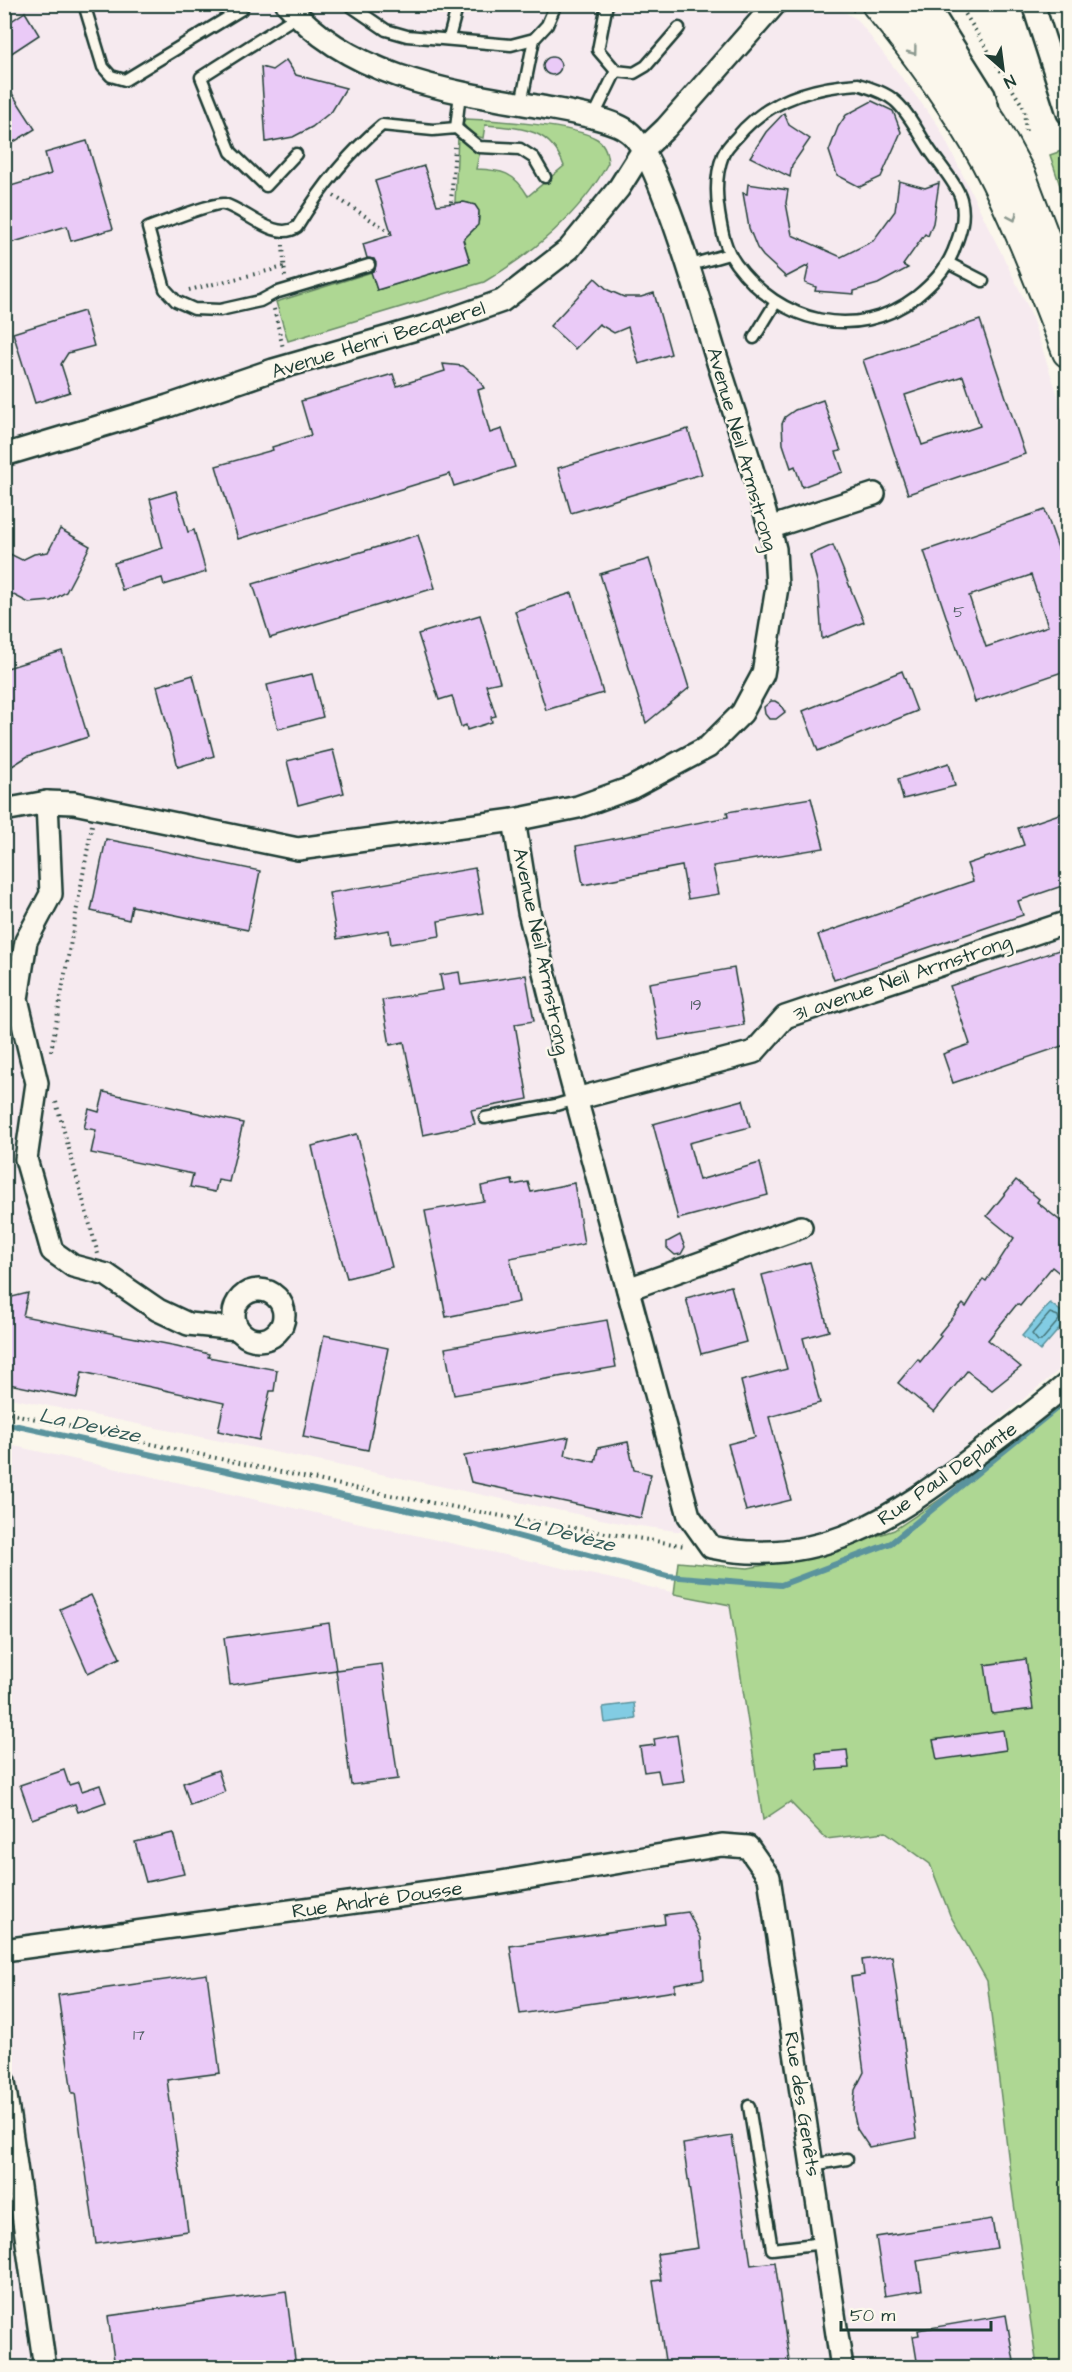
<svg xmlns="http://www.w3.org/2000/svg" width="1072" height="2372" viewBox="0 0 1072 2372" font-family="'Architects Daughter',sans-serif">
<style>
.built{fill:#f6eaef}
.green{fill:#aed793;stroke:#668a64;stroke-width:1.5}
.water{fill:#82cce3;stroke:#5a939d;stroke-width:1.5}
.lines{fill:none;stroke-linecap:round;stroke-linejoin:round}
.shore{stroke:#47767a;stroke-width:1.5}
.stream{stroke:#5a939d;stroke-width:6}
.building{fill:#eacaf7;stroke:#1f3d34;stroke-width:1.5;fill-rule:evenodd}
.service-casing{stroke:#1f3d34;stroke-width:15}
.minor-casing{stroke:#1f3d34;stroke-width:26}
.secondary-casing{stroke:#1f3d34;stroke-width:34}
.path{stroke:#1f3d34;stroke-width:4;stroke-dasharray:1.5 4.5;stroke-linecap:butt}
.service{stroke:#fbf7ec;stroke-width:10}
.minor{stroke:#fbf7ec;stroke-width:21}
.secondary{stroke:#fbf7ec;stroke-width:30}
.oneway{stroke:#8d9a90}
.labels{text-anchor:middle;stroke-width:5;stroke-linejoin:round;paint-order:stroke}
.number-label{font-size:16px;fill:#526065}
.street-label{font-size:20px;fill:#1f3d34;stroke:#fbf7ec}
.water-label{font-size:21px;font-style:italic;fill:#335a57;stroke:#fbf7ec}
</style>
<rect width="100%" height="100%" fill="#fbf7ec"/>
<filter id="ink" filterUnits="userSpaceOnUse"><feTurbulence type="fractalNoise" baseFrequency=".0167" numOctaves="2"/><feDisplacementMap in="SourceGraphic" scale="12" xChannelSelector="R" yChannelSelector="G"/><feConvolveMatrix kernelMatrix="1 2 1 2 8 2 1 2 1" color-interpolation-filters="sRGB"/></filter>
<g filter="url(#ink)">
<g class="built">
<polygon points="4,5 831,5 857,19 938,125 1029,309 1067,423 1068,1363 913,1489 866,1516 816,1536 749,1541 625,1524 5,1397"/>
<polygon points="5,1444 730,1605 763,1819 790,1802 826,1839 886,1832 930,1864 950,1915 987,1981 1012,2189 1037,2367 5,2368"/>
</g>
<g class="green">
<path d="M465,119C493,120 575,125 597,139C606,145 607,154 608,163C581,213 532,254 484,282L288,341L276,302L372,272L377,290L470,262L463,238C475,231 485,220 476,207L468,203L455,202L458,137L480,151L476,169C502,170 514,172 528,196L564,166C550,127 520,128 485,125L483,138C473,135 468,132 463,123Z"/>
<polygon points="1067,149 1068,149 1067,207 1050,155"/>
<polygon points="1067,1399 1067,2367 1037,2367 1012,2189 987,1981 950,1915 930,1864 886,1832 826,1839 790,1802 763,1820 730,1605 674,1594 678,1562 748,1568 818,1556 894,1530 957,1488"/>
</g>
<g class="water">
<polygon points="1050,1303 1067,1316 1067,1320 1040,1351 1022,1336"/>
<polygon points="634,1703 636,1719 605,1723 603,1707"/>
</g>
<g class="lines">
<polygon class="shore" points="1050,1313 1058,1316 1059,1320 1041,1341 1038,1341 1032,1334"/>
<polyline class="stream" points="4,1423 472,1524 667,1576 781,1585 891,1543 1068,1399"/>
</g>
<g class="building">
<polygon points="25,12 39,35 4,58 4,26"/>
<circle cx="552" cy="66" r="9"/>
<polygon points="286,60 296,75 346,88 332,111 312,127 293,137 266,142 261,67 272,70"/>
<polygon points="4,81 35,129 4,148"/>
<polygon points="872,101 893,111 901,132 881,177 860,187 837,175 829,151 838,127 846,115"/>
<polygon points="784,113 789,125 810,139 792,165 790,177 750,157 766,132"/>
<polygon points="87,141 113,229 71,241 67,226 4,245 4,188 51,174 45,153"/>
<polygon points="424,166 437,205 464,202 475,205 479,211 478,225 463,240 470,262 377,290 371,272 375,270 376,263 374,259 367,258 363,244 392,235 375,181"/>
<polygon points="899,181 925,188 939,183 933,223 928,236 925,234 903,265 908,268 878,284 854,291 854,294 815,291 816,287 805,283 809,265 786,277 763,256 757,248 749,228 743,193 747,194 748,184 788,190 786,203 792,235 841,257 873,241 895,211"/>
<polygon points="595,278 608,290 624,297 641,297 654,293 671,354 639,364 628,327 614,333 599,324 575,349 550,326"/>
<polygon points="84,311 94,346 68,353 61,364 70,392 35,403 13,333"/>
<path d="M980,320L1025,454L908,494L863,360ZM963,376L980,426L922,445L905,395Z"/>
<polygon points="443,364 463,366 478,378 484,388 478,390 490,433 502,429 515,467 454,486 450,474 238,539 216,466 273,450 272,447 311,435 301,401 393,374 397,386 445,371"/>
<polygon points="823,400 841,451 836,452 843,472 802,487 795,466 791,468 783,444 782,424 785,417 795,410"/>
<polygon points="688,429 702,474 571,513 558,468"/>
<polygon points="176,491 188,532 194,530 206,572 164,585 162,578 122,590 114,563 163,548 150,499"/>
<path d="M1045,510L1068,577V670L975,702L924,551ZM1031,575L1048,626L986,647L969,596Z"/>
<polygon points="60,529 90,546 66,592 51,601 29,603 4,590 4,551 22,560 34,554 48,552"/>
<polygon points="418,535 435,588 270,638 253,584"/>
<polygon points="833,545 864,622 822,639 818,585 810,555"/>
<polygon points="649,559 689,688 646,723 600,574"/>
<polygon points="572,593 603,693 546,710 515,611"/>
<polygon points="480,615 500,682 486,685 496,716 491,717 492,722 467,730 466,725 461,727 452,696 439,700 418,634"/>
<polygon points="62,651 88,737 28,756 9,768 4,753 4,669"/>
<polygon points="902,671 917,711 818,751 803,711"/>
<polygon points="312,674 323,717 278,729 267,685"/>
<polygon points="193,675 214,756 178,767 157,686"/>
<polygon points="771,701 775,701 780,704 785,712 776,719 769,719 765,714 764,707"/>
<polygon points="333,750 344,793 298,805 287,761"/>
<polygon points="949,763 955,786 903,799 898,779"/>
<polygon points="811,798 824,848 713,866 719,894 688,899 682,866 583,885 576,846 728,817 727,812"/>
<polygon points="1068,811 1068,884 1018,901 1023,915 834,980 818,935 973,881 967,864 1024,845 1018,828"/>
<polygon points="106,839 260,871 248,930 132,906 129,920 91,911"/>
<polygon points="475,868 483,913 438,921 440,936 391,944 389,930 337,939 329,893"/>
<polygon points="1068,947 1068,1044 953,1083 943,1054 970,1044 950,986"/>
<polygon points="734,968 744,1025 659,1040 649,983"/>
<polygon points="459,972 461,985 526,975 534,1021 515,1024 528,1099 471,1110 475,1124 423,1135 404,1042 390,1045 382,1000 443,990 440,975"/>
<polygon points="104,1092 243,1123 229,1182 218,1180 215,1192 190,1187 193,1174 91,1153 96,1130 84,1128 89,1109 99,1112"/>
<polygon points="743,1100 750,1127 689,1143 699,1180 760,1163 768,1195 678,1219 653,1124"/>
<polygon points="357,1134 392,1267 347,1278 324,1200 312,1146"/>
<polygon points="512,1180 513,1185 528,1182 531,1192 574,1183 584,1244 510,1258 519,1302 446,1317 425,1211 484,1201 481,1186"/>
<polygon points="1016,1180 1039,1199 1037,1202 1068,1227 1068,1280 1052,1267 1020,1306 1017,1304 988,1340 1021,1367 992,1390 967,1371 934,1412 898,1383 918,1359 920,1362 941,1336 939,1334 963,1304 966,1307 983,1279 986,1281 1014,1238 987,1216"/>
<polygon points="680,1235 685,1247 681,1254 675,1255 667,1248 667,1242"/>
<polygon points="810,1262 829,1331 803,1338 820,1403 769,1417 791,1500 746,1511 728,1444 755,1437 741,1381 787,1369 762,1275"/>
<polygon points="731,1286 746,1342 701,1354 686,1298"/>
<polygon points="28,1293 23,1316 177,1346 209,1354 208,1357 277,1370 274,1391 270,1391 259,1440 218,1431 224,1403 82,1372 77,1398 4,1383 4,1299"/>
<polygon points="607,1320 616,1367 454,1395 445,1348"/>
<polygon points="324,1335 388,1348 368,1450 303,1437"/>
<polygon points="569,1437 565,1455 595,1462 598,1448 628,1442 634,1470 651,1474 641,1518 471,1482 464,1456"/>
<polygon points="91,1595 120,1658 88,1673 60,1609"/>
<polygon points="329,1623 336,1670 230,1685 224,1638"/>
<polygon points="1026,1659 1033,1709 992,1714 985,1665"/>
<polygon points="382,1664 398,1779 351,1785 336,1670"/>
<polygon points="1003,1730 1006,1750 937,1760 933,1740"/>
<polygon points="677,1735 684,1781 661,1784 658,1770 644,1772 640,1747 655,1745 654,1739"/>
<polygon points="847,1750 849,1768 818,1770 816,1753"/>
<polygon points="64,1770 69,1785 79,1782 82,1791 100,1785 106,1802 78,1812 75,1804 32,1819 20,1785"/>
<polygon points="218,1770 225,1792 190,1805 183,1783"/>
<polygon points="173,1833 184,1874 146,1882 135,1842"/>
<polygon points="688,1912 701,1938 704,1979 675,1984 675,1991 520,2014 510,1946 665,1924 664,1915"/>
<polygon points="892,1956 917,2138 869,2147 857,2129 853,2111 855,2090 864,2072 851,1977 864,1975 862,1960"/>
<polygon points="207,1974 220,2073 167,2080 188,2231 96,2244 75,2093 72,2093 58,1995"/>
<polygon points="732,2136 751,2265 775,2262 790,2367 666,2367 653,2281 661,2280 657,2254 698,2248 683,2144"/>
<polygon points="992,2219 997,2248 917,2261 922,2290 885,2296 876,2237"/>
<polygon points="286,2291 296,2367 115,2367 108,2316"/>
<polygon points="1006,2315 1015,2367 918,2367 913,2336 919,2335 918,2330"/>
</g>
<g class="lines">
<g class="service-casing">
<g id="service">
<polyline points="84,4 103,67 111,76 125,80 242,9"/>
<polyline points="348,4 386,30 407,36 511,45 534,39 547,25 556,4"/>
<polyline points="607,4 598,50 616,71"/>
<polyline points="933,4 989,93 993,106"/>
<polyline points="449,38 458,4"/>
<path d="M858,84C870,88 885,92 895,101C909,113 919,134 929,149C938,163 957,184 961,199C966,218 960,234 953,252C945,271 932,284 916,297C856,343 779,322 736,264C725,249 722,232 719,213C716,195 716,173 723,155C726,148 732,142 737,137C767,100 812,87 858,84Z"/>
<polyline points="521,104 534,39"/>
<polyline points="593,118 616,71 634,73 646,66 679,28"/>
<polyline points="456,128 460,93"/>
<polyline points="296,154 266,186 231,152 201,77 297,16"/>
<polyline points="948,263 983,281"/>
<path d="M369,265L275,293L260,301L220,310L194,309L176,301L165,289L148,228C162,223 213,202 224,204C246,210 275,242 297,227C320,189 347,154 382,125L433,130L456,128L479,147L520,149L534,158L545,177"/>
<polyline points="687,266 729,254"/>
<polyline points="754,338 776,302"/>
<polyline points="485,1118 556,1105 576,1099"/>
<polyline points="749,2106 772,2249 824,2243"/>
<polyline points="812,2165 847,2159"/>
</g>
</g>
<g class="minor-casing">
<g id="minor">
<polyline points="1033,4 1068,113"/>
<polyline points="4,455 168,406 273,370 451,319 502,301 569,249 619,188 643,150 666,128 775,4"/>
<polyline points="769,528 874,494"/>
<polyline points="47,802 51,894 26,941 17,999 37,1083 26,1159 52,1251 73,1266 107,1275 158,1310 188,1324 238,1329"/>
<path d="M4,810L47,802L74,803L298,849L514,820L578,807L631,788L708,747L742,713L763,674L777,587L775,549C758,482 735,416 714,350C701,307 658,154 629,132C612,118 563,111 542,107C452,92 350,78 287,4"/>
<path d="M514,820L529,912L570,1076L689,1516L711,1547C819,1570 896,1516 977,1454C1008,1431 1039,1408 1068,1383"/>
<polyline points="576,1099 754,1052 785,1017 1068,922"/>
<polyline points="628,1289 801,1227"/>
<circle cx="259" cy="1315" r="25"/>
<polyline points="4,1950 495,1883 722,1845 748,1847 769,1877 842,2368"/>
<polyline points="4,2082 45,2368"/>
</g>
</g>
<g class="secondary-casing">
<g id="secondary">
<path d="M877,4C918,53 956,106 987,162C1019,223 1043,288 1068,352"/>
<polyline points="909,4 992,124 1021,177 1065,293"/>
</g>
</g>
<g class="path">
<polyline points="803,4 807,10 843,6 856,11"/>
<polyline points="959,4 1024,108 1026,134"/>
<polyline points="334,196 393,234"/>
<polyline points="451,202 455,147"/>
<polyline points="283,245 285,277"/>
<polyline points="189,290 284,267"/>
<polyline points="274,309 283,348"/>
<polyline points="51,1051 92,825"/>
<polyline points="56,1102 98,1254"/>
<polyline points="4,1412 359,1489 512,1518 686,1546"/>
</g>
<use href="#service" class="service"/>
<use href="#minor" class="minor"/>
<use href="#secondary" class="secondary"/>
</g>
<defs><path id="oneway-chevron" d="M-2-3.5L2.5 0L-2 3.5" fill="none" stroke-width="1.6" stroke-linecap="round" stroke-linejoin="round" transform="scale(1.5)"/></defs>
<g class="oneway">
<use href="#oneway-chevron" transform="translate(913 51) rotate(53)"/>
<use href="#oneway-chevron" transform="translate(1013 217) rotate(66)"/>
</g>
</g>
<g class="labels">
<g class="number-label">
<text x="959" y="617">5</text>
<text x="696" y="1010">19</text>
<text x="139" y="2040">17</text>
</g>
<g class="street-label">
<text transform="translate(378 339) rotate(-17)" y="7">Avenue Henri Becquerel</text>
<text transform="translate(743 449) rotate(74)" y="7">Avenue Neil Armstrong</text>
<text transform="translate(542 951) rotate(78)" y="7">Avenue Neil Armstrong</text>
<text transform="translate(902 977) rotate(-19)" y="7">31 avenue Neil Armstrong</text>
<text transform="translate(947 1473) rotate(-35)" y="7">Rue Paul Deplante</text>
<text transform="translate(377 1899) rotate(-8)" y="7">Rue André Dousse</text>
<text transform="translate(803 2104) rotate(81)" y="7">Rue des Genêts</text>
</g>
<g class="water-label">
<text transform="translate(90 1425) rotate(12)" y="7">La Devèze</text>
<text transform="translate(565 1532) rotate(15)" y="7">La Devèze</text>
</g>
</g>
<rect width="1072" height="2372" fill="none" stroke="#fbf7ec" stroke-width="24"/>
<rect x="12" y="12" width="1048" height="2348" fill="none" stroke="#1f3d34" stroke-width="2" filter="url(#ink)"/>
<g transform="translate(1003 69) rotate(152)" stroke="#fbf7ec" stroke-width="4.5" paint-order="stroke">
<path d="M0-4.5L10 22L0 15L-10 22Z" fill="#1f3d34"/>
<text y="-9" font-size="16" font-weight="bold" text-anchor="middle" fill="#1f3d34">N</text>
</g>
<path d="M841 2321v9h150v-9" fill="none" stroke="#1f3d34" stroke-width="3"/>
<text x="850" y="2321" font-size="18" fill="#1f3d34" stroke="#fbf7ec" stroke-width="4.5" paint-order="stroke">50 m</text>
</svg>
